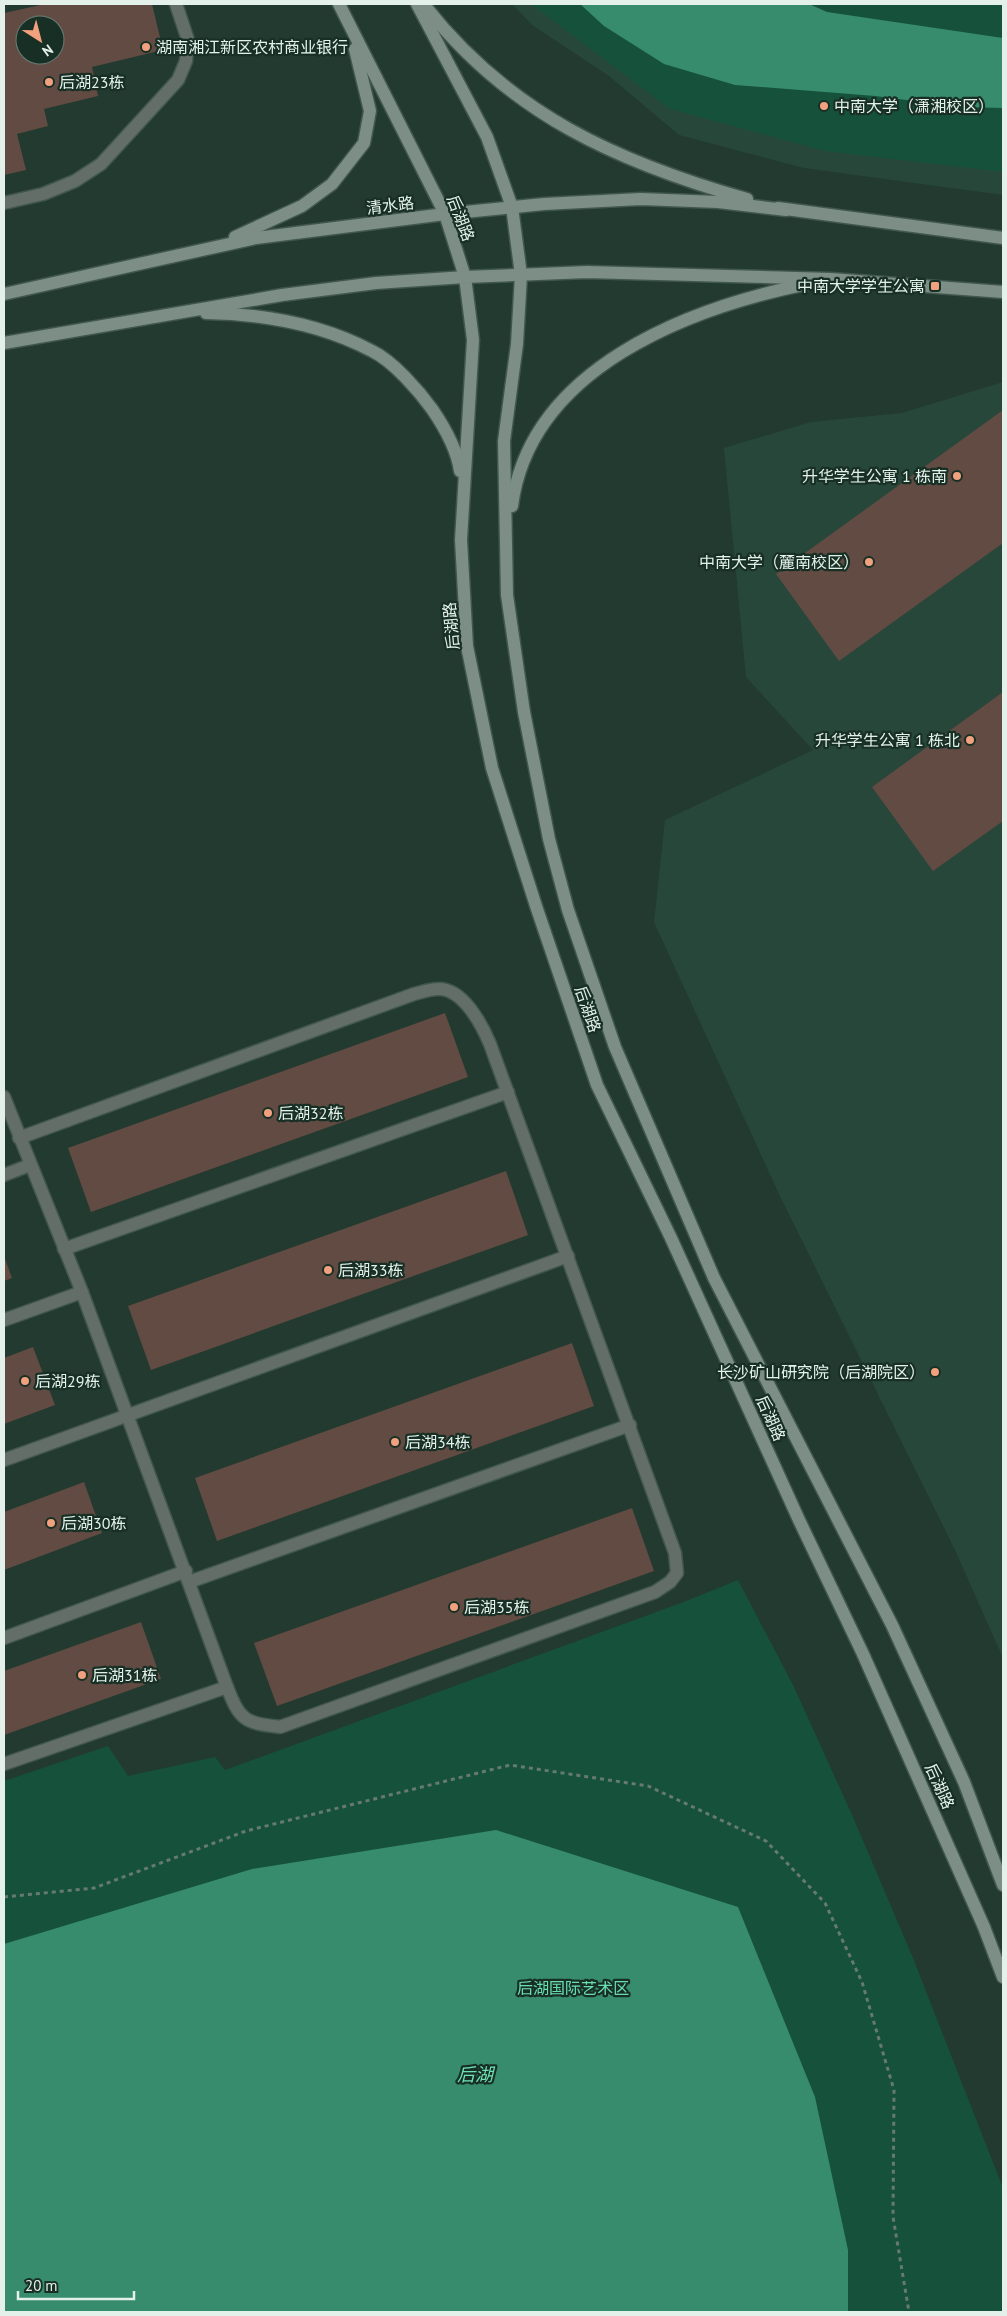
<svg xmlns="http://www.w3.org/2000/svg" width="1007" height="2316" viewBox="0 0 1007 2316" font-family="'PT Sans','Noto Sans SC',sans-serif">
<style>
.built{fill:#28473b}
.green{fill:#16513c}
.water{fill:#368c6c}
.building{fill:#624b42;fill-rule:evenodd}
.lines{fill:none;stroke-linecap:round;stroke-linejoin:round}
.lane-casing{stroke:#41574d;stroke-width:15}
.street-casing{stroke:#41574d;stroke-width:15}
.secondary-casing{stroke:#41574d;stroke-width:15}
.path{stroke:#667a71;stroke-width:3;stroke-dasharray:4 4;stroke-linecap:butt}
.lane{stroke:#636e68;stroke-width:12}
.street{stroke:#636e68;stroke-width:12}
.secondary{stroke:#7c8e85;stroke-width:12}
.poi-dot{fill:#f2a17e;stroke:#182f25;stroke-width:2}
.labels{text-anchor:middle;stroke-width:4.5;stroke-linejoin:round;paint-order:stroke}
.poi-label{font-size:16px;fill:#e3f1ea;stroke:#182f25;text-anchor:start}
.street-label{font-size:16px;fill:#e3f1ea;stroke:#182f25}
.park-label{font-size:16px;fill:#68deb0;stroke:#182f25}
.water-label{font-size:18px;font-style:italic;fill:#6ee3b5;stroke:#182f25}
</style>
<rect width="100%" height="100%" fill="#223a2f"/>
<g class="built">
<polygon points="512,4 1003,4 1003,195 804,168 679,135 609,76 532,25"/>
<polygon points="1003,382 1003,1658 955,1550 779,1194 654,922 665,820 813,750 746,677 724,448 811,422 902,413"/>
</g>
<g class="green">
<polygon points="531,4 1003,4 1003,172 825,151 670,109"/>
<polygon points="738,1580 794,1687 853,1817 913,1958 1003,2188 1003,2312 4,2312 4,1781 108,1746 128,1776 215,1757 225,1770 681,1603"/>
</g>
<g class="water">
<polygon points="580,4 809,4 827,12 1003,38 1003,108 961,107 875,96 735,85 664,64 604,26"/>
<polygon points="496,1830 738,1907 815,2097 848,2250 848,2312 4,2312 4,1944 252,1869"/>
</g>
<g class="building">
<path d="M45,4H152L163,50L92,67L98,96L44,109L48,126L17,134L26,170L4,175V13ZM25,25H55V55H25Z"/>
<polygon points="1003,410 1003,543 839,661 776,574"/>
<polygon points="1003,692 1003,821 933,871 872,787"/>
<polygon points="445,1013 468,1077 91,1212 68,1148"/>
<polygon points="506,1171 528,1235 151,1370 128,1306"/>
<polygon points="4,1256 12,1278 4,1281"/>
<polygon points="572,1343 594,1406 217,1541 195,1478"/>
<polygon points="33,1347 55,1405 4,1424 4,1358"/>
<polygon points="84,1482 102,1533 4,1570 4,1512"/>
<polygon points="632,1508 654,1571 277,1706 254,1643"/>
<polygon points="141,1622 161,1679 4,1735 4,1671"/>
</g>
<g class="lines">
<g class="lane-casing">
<g id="lane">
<polyline points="4,203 43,194 75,181 101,164 178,80 186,61 188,40 176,4"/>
<polyline points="4,1175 30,1165"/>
<polyline points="64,1249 508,1092"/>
<polyline points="4,1320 82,1292"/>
<polyline points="4,1460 568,1256"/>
<polyline points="189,1582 630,1425"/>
<polyline points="4,1638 186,1571"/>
<path d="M4,1764L227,1687C240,1720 244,1723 280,1727L655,1592L670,1582L677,1573L675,1553L490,1044C482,1025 463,988 438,989C430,989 422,992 414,994L19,1138"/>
</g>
</g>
<g class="street-casing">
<polyline id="street" points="4,1097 82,1292 227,1687"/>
</g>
<g class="secondary-casing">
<g id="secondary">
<polyline points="339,4 445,214 465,277 473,340 461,540 467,646 492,768 536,906 597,1085 671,1238 799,1520 863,1654 984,1927 1003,1977"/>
<polyline points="417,4 487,137 512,207 521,275 517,344 504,441 507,595 524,712 549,839 568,910 615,1047 714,1278 892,1625 964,1782 1003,1885"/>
<path d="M425,6C510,114 617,162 747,199"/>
<polyline points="778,208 1003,238"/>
<polyline points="235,237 302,206 332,184 364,143 370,111 355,49"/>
<polyline points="4,294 256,238 445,214 544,204 641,199 718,202 786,210"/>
<path d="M206,313C263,314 321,324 372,351C393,361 419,391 432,409C445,428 457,449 460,471"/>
<polyline points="4,343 282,295 376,283 465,277 587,272 831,279 1003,292"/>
<path d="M512,506C530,368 689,308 807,284"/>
</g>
</g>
<polyline class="path" points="4,1897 94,1888 246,1831 510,1765 648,1786 766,1841 825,1903 862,1982 894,2090 893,2217 909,2312"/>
<use href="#lane" class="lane"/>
<use href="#street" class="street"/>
<use href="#secondary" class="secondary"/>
</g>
<g class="poi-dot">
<circle cx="146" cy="47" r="5"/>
<circle cx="49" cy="82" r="5"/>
<circle cx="824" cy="106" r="5"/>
<rect x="930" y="281" width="10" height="10" rx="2.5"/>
<circle cx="957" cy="476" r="5"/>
<circle cx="869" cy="562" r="5"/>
<circle cx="970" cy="740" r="5"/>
<circle cx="268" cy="1113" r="5"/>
<circle cx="328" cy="1270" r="5"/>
<circle cx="935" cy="1372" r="5"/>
<circle cx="25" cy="1381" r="5"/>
<circle cx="395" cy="1442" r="5"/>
<circle cx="51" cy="1523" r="5"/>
<circle cx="454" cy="1607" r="5"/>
<circle cx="82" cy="1675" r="5"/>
</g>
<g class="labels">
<g class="poi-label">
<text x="156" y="53">湖南湘江新区农村商业银行</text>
<text x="59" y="88">后湖23栋</text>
<text x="834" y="112">中南大学（潇湘校区）</text>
<text x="925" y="292" text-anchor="end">中南大学学生公寓</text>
<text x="947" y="482" text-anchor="end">升华学生公寓 1 栋南</text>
<text x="859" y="568" text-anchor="end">中南大学（麓南校区）</text>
<text x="960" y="746" text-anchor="end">升华学生公寓 1 栋北</text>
<text x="278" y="1119">后湖32栋</text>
<text x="338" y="1276">后湖33栋</text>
<text x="925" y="1378" text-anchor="end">长沙矿山研究院（后湖院区）</text>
<text x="35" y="1387">后湖29栋</text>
<text x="405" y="1448">后湖34栋</text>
<text x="61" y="1529">后湖30栋</text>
<text x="464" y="1613">后湖35栋</text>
<text x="92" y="1681">后湖31栋</text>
</g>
<g class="street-label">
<text transform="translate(390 205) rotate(-7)" y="6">清水路</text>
<text transform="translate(461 218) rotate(69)" y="6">后湖路</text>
<text transform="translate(451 626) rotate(-95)" y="6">后湖路</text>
<text transform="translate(588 1009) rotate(71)" y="6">后湖路</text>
<text transform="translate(771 1418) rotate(66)" y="6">后湖路</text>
<text transform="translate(940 1786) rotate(66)" y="6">后湖路</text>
</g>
<g class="park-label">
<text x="573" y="1994">后湖国际艺术区</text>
</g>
<g class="water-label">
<text x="475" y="2081">后湖</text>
</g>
</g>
<rect width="1007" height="2316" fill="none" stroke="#e3f1ea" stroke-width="10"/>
<g transform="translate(40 40) rotate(144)"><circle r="24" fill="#182f25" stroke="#697d74"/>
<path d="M0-4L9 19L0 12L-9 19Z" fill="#f2a17e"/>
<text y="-8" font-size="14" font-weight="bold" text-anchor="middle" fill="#e3f1ea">N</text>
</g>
<path d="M18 2291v8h116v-8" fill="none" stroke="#e3f1ea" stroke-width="2.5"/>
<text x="25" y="2291" font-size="15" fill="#e3f1ea" stroke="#182f25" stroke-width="4" paint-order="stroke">20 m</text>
</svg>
